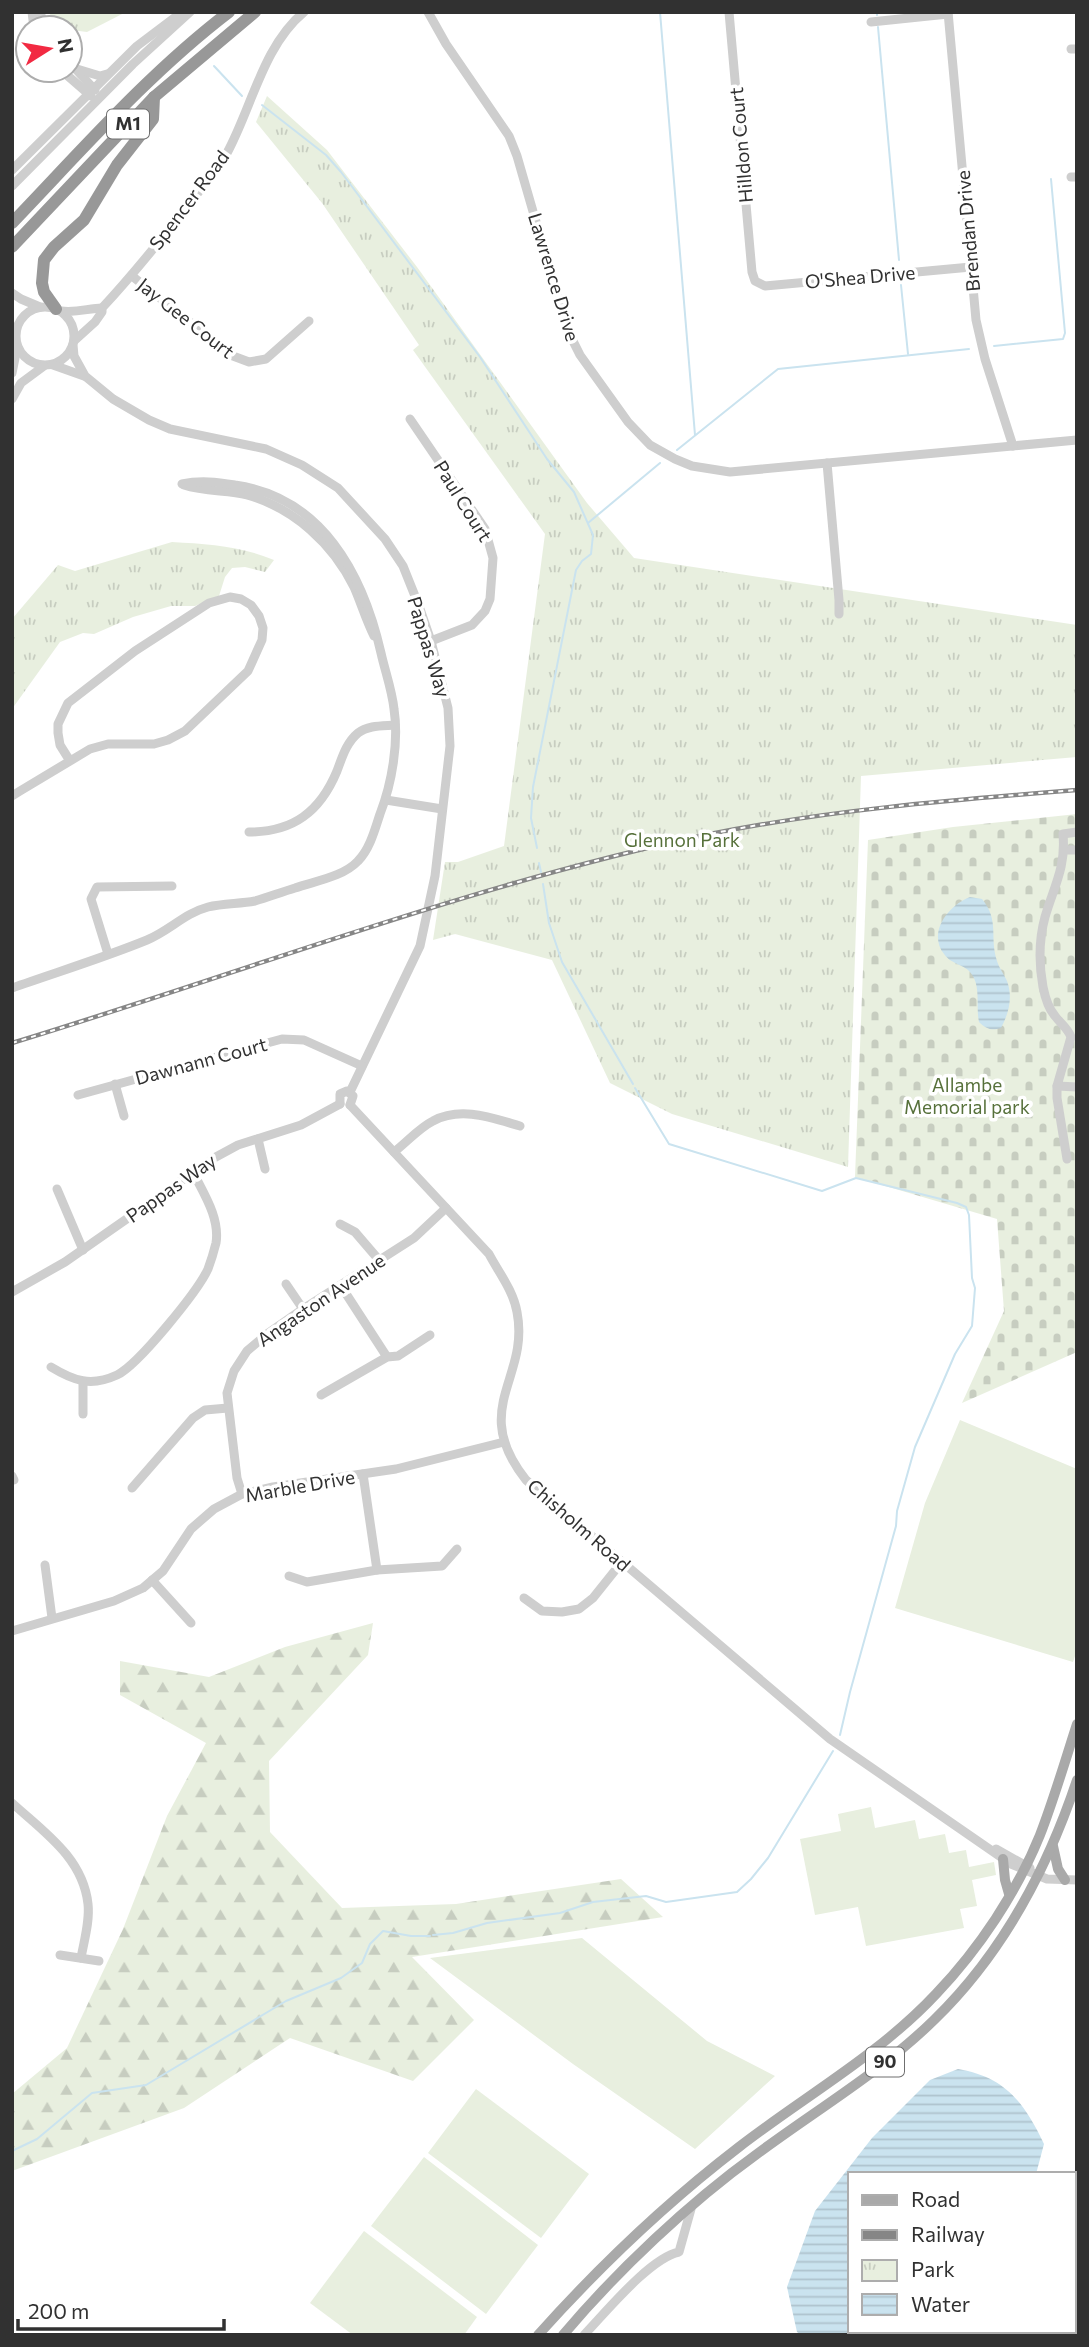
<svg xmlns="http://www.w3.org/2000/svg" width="1089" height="2347" viewBox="0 0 1089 2347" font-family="Commissioner,sans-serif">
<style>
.grass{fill:#e8efdf}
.forest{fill:url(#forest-firs)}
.cemetery{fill:url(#cemetery-stones)}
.park{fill:url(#park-tufts)}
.water{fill:url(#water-rules)}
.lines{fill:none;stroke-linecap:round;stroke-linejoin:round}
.stream{stroke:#cae3ef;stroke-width:2}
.minor{stroke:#cecece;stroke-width:9}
.major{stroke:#a9a9a9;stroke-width:10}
.highway{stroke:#989898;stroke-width:12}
.rail-casing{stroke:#868686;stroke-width:4.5}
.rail{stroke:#fff;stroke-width:2;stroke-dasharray:5;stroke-linecap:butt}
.labels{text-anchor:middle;stroke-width:7;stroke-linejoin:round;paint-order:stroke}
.shield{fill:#fff;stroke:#6f6f6f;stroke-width:2}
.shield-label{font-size:18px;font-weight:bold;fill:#313131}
.street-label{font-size:19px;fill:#313131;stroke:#fff}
.park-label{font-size:19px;fill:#57713b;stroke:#fff}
</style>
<defs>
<pattern id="forest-firs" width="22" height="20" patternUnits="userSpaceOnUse" patternTransform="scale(1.75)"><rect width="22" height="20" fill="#e8efdf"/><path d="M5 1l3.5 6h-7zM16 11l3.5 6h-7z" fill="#c7cdc0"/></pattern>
<pattern id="cemetery-stones" width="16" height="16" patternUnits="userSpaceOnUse" patternTransform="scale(1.75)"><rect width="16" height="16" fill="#e8efdf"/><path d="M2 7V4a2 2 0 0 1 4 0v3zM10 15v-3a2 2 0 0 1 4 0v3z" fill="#c7cdc0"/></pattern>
<pattern id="park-tufts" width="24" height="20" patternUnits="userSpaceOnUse" patternTransform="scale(1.75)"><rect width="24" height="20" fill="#e8efdf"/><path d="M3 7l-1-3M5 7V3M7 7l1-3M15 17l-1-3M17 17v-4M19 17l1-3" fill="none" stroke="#c7cdc0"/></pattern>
<pattern id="water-rules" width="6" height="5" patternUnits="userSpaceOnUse" patternTransform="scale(1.75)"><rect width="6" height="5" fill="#cae3ef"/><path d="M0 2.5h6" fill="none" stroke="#aec3cd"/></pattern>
</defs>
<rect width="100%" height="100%" fill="#fff"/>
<g class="grass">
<polygon points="960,1420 1077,1469 1077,1650 1073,1662 895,1608 925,1503"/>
<polygon points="871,1807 875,1828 915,1820 919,1839 945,1834 949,1853 966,1850 969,1867 994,1862 996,1875 972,1880 977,1906 960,1909 964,1928 866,1946 858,1907 815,1915 800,1839 841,1831 838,1814"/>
<polygon points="582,1938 707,2041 775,2076 695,2149 573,2064 430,1958"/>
<polygon points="476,2089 589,2174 541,2238 428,2153"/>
<polygon points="424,2157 538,2245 486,2314 371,2226"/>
<polygon points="364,2231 477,2317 464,2335 353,2335 310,2303"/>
</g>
<polygon class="forest" points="373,1623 368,1655 269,1761 270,1832 342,1908 456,1904 621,1879 663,1917 412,1957 474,2020 413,2081 290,2038 184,2108 12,2171 12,2094 67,2048 123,1929 167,1816 206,1743 120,1695 120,1661 209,1677 285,1647"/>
<polygon class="cemetery" points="1077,814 1077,1352 962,1403 1004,1311 997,1219 855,1177 868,840 953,827"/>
<g class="park">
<polygon points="49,12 126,12 87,32 56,28"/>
<polygon points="267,96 327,150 417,267 587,503 634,558 1077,625 1077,757 861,776 848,1167 672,1114 610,1083 552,960 455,934 433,940 445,862 458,862 504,846 545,534 413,350 419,345 322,203 256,122"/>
<path d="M172,542C208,544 240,546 274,560L265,572L245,567L232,568L225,577L219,596L195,606H171L133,617L94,634L83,633L60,642L12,709V619L58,565L75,571Z"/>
</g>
<g class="water">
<path d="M970,897L982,899C1000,921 989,937 997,961C999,968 1004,974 1007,981C1013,997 1009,1013 1001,1028C992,1031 986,1029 979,1022C976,1008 980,991 974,978C967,963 952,966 944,954C927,932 949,905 970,897Z"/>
<path d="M958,2069C1005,2077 1024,2102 1044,2144L1036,2174H849V2331H935L931,2335H801L797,2332L787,2287L815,2211L872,2138L930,2080Z"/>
</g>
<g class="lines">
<g class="stream">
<polyline points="660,12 695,435"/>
<polyline points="877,12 877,15"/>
<polyline points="878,27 899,260"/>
<polyline points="214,66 242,96"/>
<polyline points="262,105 326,155 341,172 480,357 547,459 574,492 593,535 591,554 582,561 576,570 533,787 531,818 537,848"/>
<polyline points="901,285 908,354"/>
<polyline points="994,346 1063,339 1065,333 1051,179"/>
<polyline points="677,450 778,369 969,349"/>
<polyline points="588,523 660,463"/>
<polyline points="539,863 541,872"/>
<polyline points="543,884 549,923 562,962 633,1084"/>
<polyline points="635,1088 669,1144 822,1191 856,1178 957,1203 966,1207 969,1215 972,1278 975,1288 972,1326 955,1354 915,1447 897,1511 896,1526 850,1692 840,1735"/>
<polyline points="433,1935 453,1933 487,1923 560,1913 593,1902 646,1896 666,1902 737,1892 751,1879 768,1858 833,1751"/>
<polyline points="12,2151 37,2139 92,2093 146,2085 286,2001 341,1978 362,1963 370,1944 383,1931 411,1936 430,1936"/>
</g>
<g class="minor">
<polyline points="32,12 34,28"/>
<polyline points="40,12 45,28"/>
<polyline points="428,12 446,44 509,136 517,156 567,329 580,355 628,422 650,445 675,459 692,466 730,472 1077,440"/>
<polyline points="729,12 752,272 755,281 765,286 971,267"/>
<polyline points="948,12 976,320 985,359 1013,446"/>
<polyline points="871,22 948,14"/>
<polyline points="1071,49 1077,49"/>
<polyline points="70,63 95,90"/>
<polyline points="77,69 100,76 107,74"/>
<polyline points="61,70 91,96"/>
<polyline points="12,170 137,46 182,12"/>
<polyline points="1071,177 1077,177"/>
<polyline points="12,186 133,64 190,12"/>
<polyline points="132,276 233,356 249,362 266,359 309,321"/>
<polyline points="12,293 21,299 40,307"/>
<circle cx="45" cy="336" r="29"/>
<path d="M61,311C78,313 89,308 102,308"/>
<path d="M74,341L95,322L102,312V308C130,278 156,246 182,213C197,194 214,174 227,153C252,107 263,46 304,12"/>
<polyline points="73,345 74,356 85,376 113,399 149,420 170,429 266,449 302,465 338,488 385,539 403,566 419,606 431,641 448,708 450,746 435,876 420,946 350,1092"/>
<polyline points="53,365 84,376"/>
<polyline points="12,373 17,348"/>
<polyline points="12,399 21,383 44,366"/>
<polyline points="410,419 485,529 493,558 490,599 485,611 472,625 431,641"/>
<polyline points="827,463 839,600 839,614"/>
<path d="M184,485C205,492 227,490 247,495C294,508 333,544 354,587C361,603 366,620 374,636"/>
<polyline points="12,796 20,791 90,749 108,744 154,744 168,740 185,731 248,671 262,640 263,628 259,616 251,605 241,599 230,597 209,603 135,651 68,703 58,724 58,733 60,745 70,761"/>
<polyline points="386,800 442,809"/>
<path d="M249,832C293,832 320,812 337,771C342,758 346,743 358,733C368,725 383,726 395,725"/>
<polyline points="1064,850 1077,850"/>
<polyline points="108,954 91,899 97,887 172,886"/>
<path d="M12,988C57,972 103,958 147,940C169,931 185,913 208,907C223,903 239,904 255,901C268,897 282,892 295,888C315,881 343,877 358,861C370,849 375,829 380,814C392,783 399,742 394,709C392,690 385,671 381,653C363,574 322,497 235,485C217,482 200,480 182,484"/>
<polyline points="115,1084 124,1116"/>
<polyline points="1057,1086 1077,1087"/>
<polyline points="78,1095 282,1039 304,1040 362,1066"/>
<polyline points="340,1104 340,1094 347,1091 353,1096 350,1105"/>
<path d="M350,1105L489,1254C499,1273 513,1290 517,1312C530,1379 469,1408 526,1480L830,1739L1011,1864L1047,1879L1077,1880"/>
<polyline points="258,1139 265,1169"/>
<path d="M394,1152C407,1142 419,1128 433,1121C461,1106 492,1118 520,1126"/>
<path d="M1067,1159L1057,1098V1086L1071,1037C1068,1028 1060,1023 1055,1016C1048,1008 1045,997 1043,987C1039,965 1039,939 1045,917C1054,886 1066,868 1063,834L1077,832"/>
<polyline points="57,1189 83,1250"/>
<polyline points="340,1224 355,1232 379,1260"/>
<polyline points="286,1284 303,1309"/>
<polyline points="341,1286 387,1357"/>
<polyline points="12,1292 65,1262 214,1158 238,1145 301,1125 340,1104"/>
<path d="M51,1367C74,1381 91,1387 117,1375C138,1365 198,1291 208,1269C211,1261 214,1251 216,1243C220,1218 204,1194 193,1172"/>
<polyline points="83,1382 83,1414"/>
<polyline points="321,1395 387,1357 398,1356 430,1335"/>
<polyline points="363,1474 377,1570"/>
<polyline points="12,1476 14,1480"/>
<polyline points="132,1488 193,1418 205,1410 228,1408"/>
<polyline points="242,1494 237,1478 227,1393 234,1371 247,1351 267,1334 303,1309 414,1238 446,1208"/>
<polyline points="45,1565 52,1618"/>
<polyline points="289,1576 307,1582 377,1570 442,1566 457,1549"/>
<polyline points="152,1580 191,1623"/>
<polyline points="524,1598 542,1611 562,1612 579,1609 593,1598 621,1563"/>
<polyline points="12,1631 114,1601 143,1588 163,1571 191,1529 214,1509 242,1494 273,1487 396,1469 504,1442"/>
<path d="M12,1803C44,1832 83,1858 88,1904C90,1921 84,1941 81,1958"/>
<polyline points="996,1849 1030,1868"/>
<polyline points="60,1955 99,1961"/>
<path d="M584,2335C606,2312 650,2258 679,2252L691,2209"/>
</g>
<g class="major">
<polyline points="1053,1846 1058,1869 1065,1880"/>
<polyline points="1003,1859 1005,1880 1009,1894"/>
<path d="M538,2335C599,2267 666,2203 739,2147C805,2096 879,2055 936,1994C979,1949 1017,1892 1040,1835C1054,1799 1065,1761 1077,1724"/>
<path d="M563,2335C617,2271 689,2203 757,2154C816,2110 881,2072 934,2020C1003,1953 1047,1870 1077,1780"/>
</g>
<g class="highway">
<path d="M12,223C82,150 148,74 229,12"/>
<polyline points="12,247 154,97 255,12"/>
<polyline points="56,309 44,292 42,283 44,260 54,247 84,220 117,165 153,119 154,97"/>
</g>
<g class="rail-casing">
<path id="rail" d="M12,1043C242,973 469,885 705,835C827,810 952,800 1077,790"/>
</g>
<use href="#rail" class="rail"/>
</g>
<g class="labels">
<g class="shield">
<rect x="107" y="109.5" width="42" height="29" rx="5"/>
<rect x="866" y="2047.5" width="38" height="29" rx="5"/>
</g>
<g class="shield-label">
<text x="128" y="130">M1</text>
<text x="885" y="2068">90</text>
</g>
<g class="street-label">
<text transform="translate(741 145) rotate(-95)" y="7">Hilldon Court</text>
<text transform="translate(189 200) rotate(-53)" y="7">Spencer Road</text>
<text transform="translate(968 231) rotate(-95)" y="7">Brendan Drive</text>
<text transform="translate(554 277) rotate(73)" y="7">Lawrence Drive</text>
<text transform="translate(860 277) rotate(-5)" y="7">O'Shea Drive</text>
<text transform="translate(186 318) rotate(38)" y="7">Jay Gee Court</text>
<text transform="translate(463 501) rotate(58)" y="7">Paul Court</text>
<text transform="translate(429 647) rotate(73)" y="7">Pappas Way</text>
<text transform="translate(201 1061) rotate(-15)" y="7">Dawnann Court</text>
<text transform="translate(171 1188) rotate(-35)" y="7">Pappas Way</text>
<text transform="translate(321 1300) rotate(-34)" y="7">Angaston Avenue</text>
<text transform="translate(300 1486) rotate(-10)" y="7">Marble Drive</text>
<text transform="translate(579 1525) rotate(41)" y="7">Chisholm Road</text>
</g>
<g class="park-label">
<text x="682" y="847">Glennon Park</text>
<text x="967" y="1092">Allambe<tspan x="967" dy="22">Memorial park</tspan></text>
</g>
</g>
<rect width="1089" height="2347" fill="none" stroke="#313131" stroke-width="28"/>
<rect x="848" y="2172" width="228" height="161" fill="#ffffff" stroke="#adadad" stroke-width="2"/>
<rect x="862" y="2195" width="35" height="10" fill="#a9a9a9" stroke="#adadad" stroke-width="2"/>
<text x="911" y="2207" font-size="21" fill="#313131">Road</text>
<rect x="862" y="2230" width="35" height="10" fill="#868686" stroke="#adadad" stroke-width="2"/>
<text x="911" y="2242" font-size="21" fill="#313131">Railway</text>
<rect x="862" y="2260" width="35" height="21" fill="url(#park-tufts)" stroke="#adadad" stroke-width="2"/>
<text x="911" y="2277" font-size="21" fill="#313131">Park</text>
<rect x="862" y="2294" width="35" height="21" fill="url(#water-rules)" stroke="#adadad" stroke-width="2"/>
<text x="911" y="2312" font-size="21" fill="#313131">Water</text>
<g transform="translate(49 49) rotate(79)"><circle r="33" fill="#ffffff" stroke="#adadad" stroke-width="2"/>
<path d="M0-5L12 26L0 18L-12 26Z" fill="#f22a42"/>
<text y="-10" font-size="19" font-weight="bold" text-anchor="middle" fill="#313131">N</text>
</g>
<path d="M18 2319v10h206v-10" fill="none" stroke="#313131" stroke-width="3.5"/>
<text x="28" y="2319" font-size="21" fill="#313131" stroke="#ffffff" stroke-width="5" paint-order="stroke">200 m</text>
</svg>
